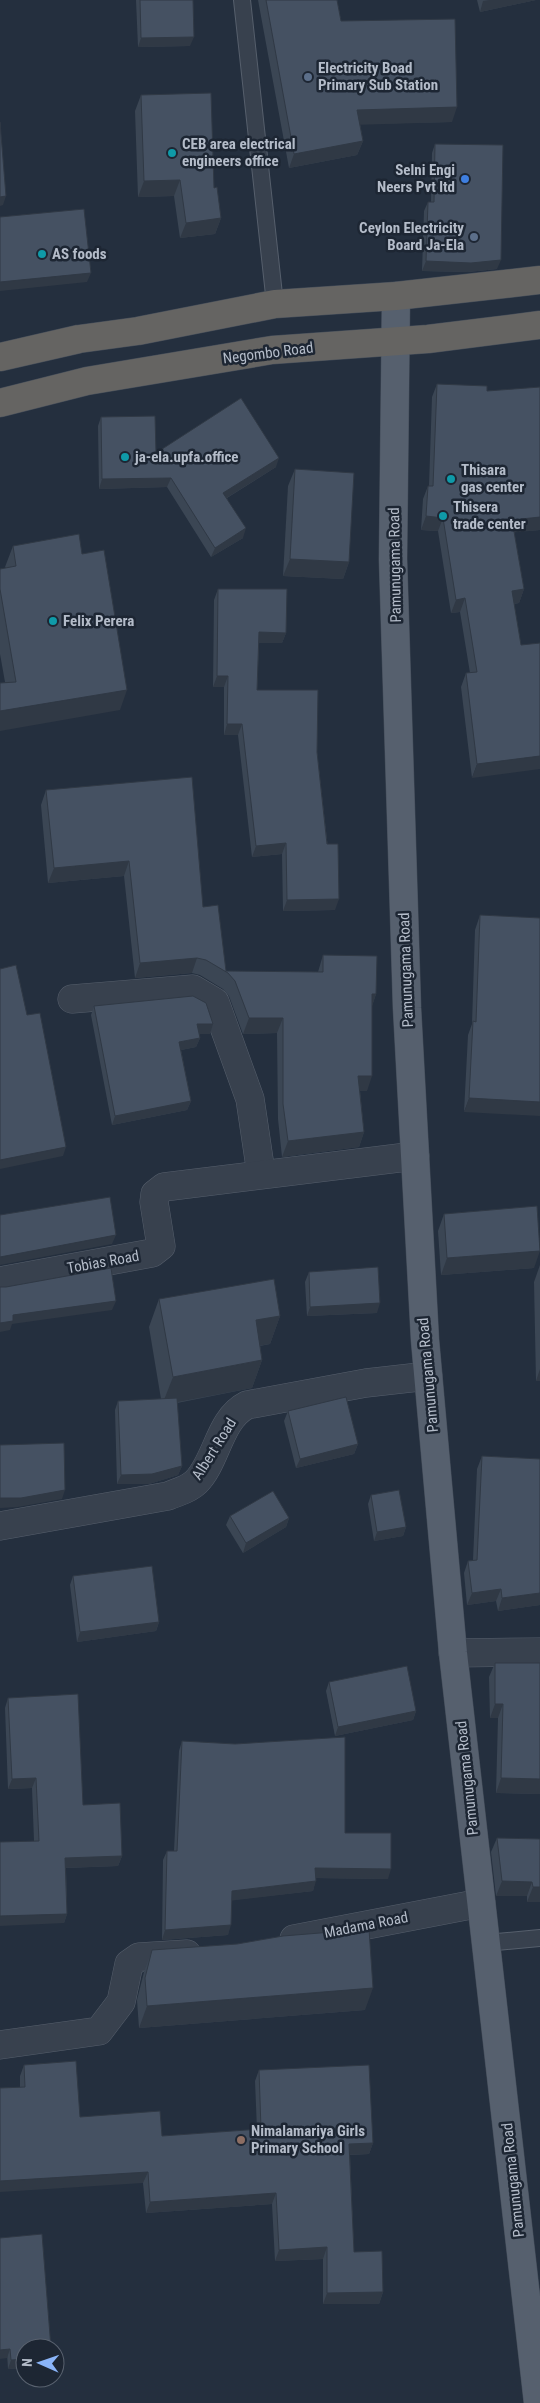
<svg xmlns="http://www.w3.org/2000/svg" width="540" height="2403" viewBox="0 0 540 2403" font-family="'Roboto Condensed',sans-serif">
<style>
.lines{fill:none;stroke-linecap:round;stroke-linejoin:round}
.service-casing{stroke:#565f6c;stroke-width:18}
.minor-casing{stroke:#565f6c;stroke-width:29}
.primary-casing{stroke:#414a57;stroke-width:29}
.trunk-casing{stroke:#434c59;stroke-width:29}
.service{stroke:#38414e;stroke-width:16}
.minor{stroke:#38414e;stroke-width:28}
.primary{stroke:#56606e;stroke-width:28}
.trunk{stroke:#656462;stroke-width:28}
.wall{fill:#3b4654}
.shaded-wall{fill:#303945}
.building{fill:#455162;stroke:#303945}
.service-dot{fill:#5c6f8a;stroke:#1d2633;stroke-width:2}
.culture-dot{fill:#0f9aa8;stroke:#1d2633;stroke-width:2}
.shop-dot{fill:#3f7fe0;stroke:#1d2633;stroke-width:2}
.education-dot{fill:#8d6e63;stroke:#1d2633;stroke-width:2}
.labels{text-anchor:middle;stroke-width:5;stroke-linejoin:round;paint-order:stroke}
.poi-label{font-size:15px;font-weight:bold;fill:#b4bcc9;stroke:#1d2633;text-anchor:start}
.street-label{font-size:15px;fill:#b4bcc9;stroke:#1d2633}
</style>
<rect width="100%" height="100%" fill="#242f3e"/>
<g class="lines">
<g class="service-casing">
<g id="service">
<polyline points="242,0 275,304"/>
<polyline points="486,1943 540,1938"/>
</g>
</g>
<g class="minor-casing">
<g id="minor">
<polyline points="72,999 193,989 215,1002 250,1099 261,1173"/>
<polyline points="0,1281 152,1253 161,1246 154,1202 155,1194 164,1187 415,1156"/>
<path d="M0,1526L168,1496C177,1492 188,1490 196,1482C217,1461 219,1419 247,1405L366,1383L428,1376"/>
<polyline points="453,1653 540,1652"/>
<polyline points="294,1939 481,1903"/>
<polyline points="0,2045 99,2031 121,2002 129,1964 139,1957 187,1954"/>
</g>
</g>
<g class="primary-casing">
<polyline id="primary" points="396,296 393,559 407,1008 425,1340 453,1653 538,2403"/>
</g>
<g class="trunk-casing">
<g id="trunk">
<polyline points="0,357 79,339 138,331 275,304 396,296 540,280"/>
<polyline points="0,403 87,381 272,350 428,339 540,325"/>
</g>
</g>
<use href="#service" class="service"/>
<use href="#minor" class="minor"/>
<use href="#primary" class="primary"/>
<use href="#trunk" class="trunk"/>
</g>
<g class="wall">
<polygon points="136,0 193,0 190,46 138,47"/>
<polygon points="258,0 337,0 341,21 452,122 360,124 363,141 357,155 289,168"/>
<polygon points="477,0 536,0 480,12"/>
<polygon points="141,95 214,188 221,218 215,234 180,238 174,196 138,197 135,111"/>
<polygon points="435,144 497,269 468,272 422,271 424,211 428,202 431,202 432,153"/>
<polygon points="437,384 487,391 540,530 514,532 524,589 519,603 514,604 521,645 472,778 461,687 466,673 470,673 460,612 451,613 438,531 421,530 423,499 428,486 429,486 432,397"/>
<polygon points="101,417 156,453 276,467 227,498 243,538 211,557 167,487 99,489 98,426"/>
<polygon points="295,469 349,562 343,579 283,576 288,486"/>
<polygon points="13,546 82,554 120,710 5,682 0,654 0,569 6,568 5,567"/>
<polygon points="218,589 286,633 282,643 259,643 257,690 317,752 335,910 283,911 282,854 252,857 238,735 224,735 224,687 213,687 214,600"/>
<polygon points="46,790 203,907 226,971 318,972 323,955 376,994 372,1006 367,1091 360,1091 364,1132 359,1147 282,1157 278,1119 277,1033 243,1034 229,996 223,989 200,975 192,973 135,978 124,876 48,883 41,805"/>
<polygon points="480,915 540,918 464,1112 468,1035 472,1024 475,930"/>
<polygon points="94,1006 213,1024 210,1034 199,1034 200,1038 196,1047 181,1050 191,1101 187,1110 112,1125 91,1015"/>
<polygon points="444,1214 534,1268 441,1275 438,1231"/>
<polygon points="540,1265 540,1381 536,1381 534,1282"/>
<polygon points="309,1272 377,1313 307,1316 305,1282"/>
<polygon points="159,1299 280,1316 270,1344 260,1346 262,1360 252,1388 177,1403 182,1466 178,1475 149,1484 117,1484 115,1410 118,1401 161,1399 149,1327"/>
<polygon points="288,1411 358,1444 354,1454 296,1468 284,1421"/>
<polygon points="482,1456 540,1459 540,1605 498,1611 496,1601 467,1605 464,1573 468,1561 473,1560 477,1469"/>
<polygon points="371,1495 406,1527 403,1536 374,1541 368,1504"/>
<polygon points="230,1516 289,1518 286,1527 243,1553 226,1525"/>
<polygon points="73,1576 159,1622 156,1631 77,1642 70,1585"/>
<polygon points="495,1663 540,1794 496,1793 498,1718 490,1718 489,1677"/>
<polygon points="329,1682 416,1711 413,1720 335,1736 326,1691"/>
<polygon points="8,1698 83,1805 122,1856 118,1866 66,1868 67,1914 64,1923 34,1841 32,1788 8,1789 5,1708"/>
<polygon points="182,1741 345,1833 388,1879 316,1878 313,1891 232,1900 228,1935 162,1940 163,1860 167,1851 174,1851 179,1751"/>
<polygon points="497,1838 540,1839 540,1902 527,1902 527,1896 496,1896 491,1852"/>
<polygon points="152,1950 365,2010 139,2028 137,2000 144,1972"/>
<polygon points="24,2065 80,2117 162,2136 257,2130 255,2081 259,2070 373,2143 369,2154 350,2155 354,2252 383,2292 379,2304 323,2304 323,2259 275,2261 272,2204 146,2213 143,2183 20,2087 20,2076"/>
<polygon points="0,2238 25,2348 25,2368 8,2369"/>
</g>
<g class="shaded-wall">
<polygon points="489,0 536,0 480,12 483,1"/>
<polygon points="194,37 190,46 138,47 141,38"/>
<polygon points="457,107 452,122 352,125 357,110"/>
<polygon points="363,141 357,155 289,168 294,154"/>
<polygon points="180,180 174,196 138,197 144,181"/>
<polygon points="6,196 3,205 0,206 0,197"/>
<polygon points="221,218 215,234 180,238 186,223"/>
<polygon points="501,260 497,269 468,272 422,271 426,261"/>
<polygon points="91,273 87,282 0,291 0,282"/>
<polygon points="279,458 276,467 220,502 223,493"/>
<polygon points="171,478 167,487 99,489 102,479"/>
<polygon points="426,516 443,518 438,531 421,530"/>
<polygon points="540,517 540,530 507,533 512,520"/>
<polygon points="246,528 243,538 211,557 215,548"/>
<polygon points="290,559 349,562 343,579 283,576"/>
<polygon points="524,589 519,603 507,605 512,591"/>
<polygon points="465,598 460,612 451,613 456,600"/>
<polygon points="259,632 286,633 282,643 255,643"/>
<polygon points="217,676 228,676 224,687 213,687"/>
<polygon points="127,690 120,710 0,731 0,711"/>
<polygon points="227,724 242,724 238,735 224,735"/>
<polygon points="540,756 540,769 472,778 477,764"/>
<polygon points="286,843 282,854 252,857 256,846"/>
<polygon points="129,861 124,876 48,883 54,868"/>
<polygon points="339,899 335,910 283,911 287,900"/>
<polygon points="197,958 192,973 135,978 140,963"/>
<polygon points="372,994 376,994 371,1009"/>
<polygon points="249,1018 283,1018 277,1033 243,1034"/>
<polygon points="197,1024 213,1024 210,1034 194,1034"/>
<polygon points="200,1038 196,1047 176,1051 179,1042"/>
<polygon points="358,1076 372,1076 367,1091 352,1091"/>
<polygon points="469,1098 540,1102 540,1116 464,1112"/>
<polygon points="191,1101 187,1110 112,1125 115,1116"/>
<polygon points="364,1132 359,1147 282,1157 288,1141"/>
<polygon points="66,1147 63,1156 0,1169 0,1160"/>
<polygon points="116,1235 112,1244 0,1265 0,1257"/>
<polygon points="540,1251 534,1268 441,1275 447,1258"/>
<polygon points="116,1301 112,1310 12,1324 10,1330 0,1332 0,1323 13,1315"/>
<polygon points="380,1303 377,1313 307,1316 310,1307"/>
<polygon points="280,1316 270,1344 245,1348 256,1320"/>
<polygon points="262,1360 252,1388 162,1405 173,1377"/>
<polygon points="540,1369 540,1381 536,1381"/>
<polygon points="358,1444 354,1454 296,1468 300,1459"/>
<polygon points="182,1466 178,1475 149,1484 117,1484 121,1475"/>
<polygon points="65,1490 62,1499 18,1507 0,1508 0,1498"/>
<polygon points="289,1518 286,1527 243,1553 246,1543"/>
<polygon points="406,1527 403,1536 374,1541 377,1532"/>
<polygon points="501,1589 496,1601 467,1605 472,1593"/>
<polygon points="540,1593 540,1605 498,1611 502,1598"/>
<polygon points="159,1622 156,1631 77,1642 80,1632"/>
<polygon points="495,1704 503,1704 498,1718 490,1718"/>
<polygon points="416,1711 413,1720 335,1736 338,1727"/>
<polygon points="36,1778 32,1788 8,1789 12,1779"/>
<polygon points="501,1778 540,1779 540,1794 496,1793"/>
<polygon points="122,1856 118,1866 62,1868 65,1858"/>
<polygon points="315,1868 391,1869 388,1879 311,1878"/>
<polygon points="316,1881 313,1891 228,1901 232,1891"/>
<polygon points="502,1881 532,1882 527,1896 496,1896"/>
<polygon points="533,1887 540,1887 540,1902 527,1902"/>
<polygon points="67,1914 64,1923 0,1926 0,1916"/>
<polygon points="231,1925 228,1935 162,1940 165,1930"/>
<polygon points="373,1988 365,2010 139,2028 147,2006"/>
<polygon points="373,2143 369,2154 345,2155 349,2144"/>
<polygon points="148,2172 143,2183 0,2192 0,2181"/>
<polygon points="276,2193 272,2204 146,2213 150,2202"/>
<polygon points="327,2247 323,2259 275,2261 279,2250"/>
<polygon points="383,2292 379,2304 323,2304 327,2293"/>
<polygon points="10,2349 7,2358 0,2359 0,2350"/>
<polygon points="25,2359 25,2368 8,2369 11,2360"/>
</g>
<g class="building">
<polygon points="140,0 193,0 194,37 141,38"/>
<polygon points="266,0 337,0 341,21 455,19 457,107 357,110 363,141 294,154"/>
<polygon points="211,93 214,188 217,187 221,218 186,223 180,180 144,181 141,95"/>
<polygon points="0,122 6,196 0,197"/>
<polygon points="435,144 503,145 501,260 471,263 426,261 428,202 434,202"/>
<polygon points="84,209 91,273 0,282 0,217"/>
<polygon points="437,384 487,386 487,391 540,387 540,517 512,520 524,589 512,591 521,645 540,643 540,756 477,764 466,673 477,672 465,598 456,600 443,518 426,516 428,486 433,486"/>
<polygon points="241,398 279,458 223,493 246,528 215,548 171,478 102,479 101,417 155,416 156,453"/>
<polygon points="295,469 354,473 349,562 290,559"/>
<polygon points="79,534 82,554 104,550 127,690 0,711 0,683 16,682 0,589 0,569 16,566 13,546"/>
<polygon points="218,589 287,589 286,633 259,632 257,690 318,690 317,752 327,844 338,844 339,899 287,900 286,843 256,846 242,724 227,724 228,676 217,676"/>
<polygon points="192,777 203,907 218,905 226,971 323,972 323,955 377,956 376,994 372,994 372,1076 358,1076 364,1132 288,1141 283,1104 283,1018 249,1018 235,981 228,973 206,960 197,958 140,963 129,861 54,868 46,790"/>
<polygon points="480,915 540,918 540,1102 469,1098 473,1021 476,1022"/>
<polygon points="16,965 27,1015 40,1013 66,1147 0,1160 0,969"/>
<polygon points="193,996 206,1003 213,1024 197,1024 200,1038 179,1042 191,1101 115,1116 94,1006"/>
<polygon points="110,1197 116,1235 0,1257 0,1215"/>
<polygon points="537,1206 540,1251 447,1258 444,1214"/>
<polygon points="378,1267 380,1303 310,1307 309,1272"/>
<polygon points="111,1268 116,1301 13,1315 13,1321 0,1323 0,1287 6,1287"/>
<polygon points="274,1279 280,1316 256,1320 262,1360 173,1377 159,1299"/>
<polygon points="346,1397 358,1444 300,1459 288,1411"/>
<polygon points="177,1398 182,1466 152,1474 121,1475 118,1401"/>
<polygon points="64,1443 65,1490 21,1498 0,1498 0,1445"/>
<polygon points="482,1456 540,1459 540,1593 502,1598 501,1589 472,1593 468,1561 477,1560"/>
<polygon points="399,1490 406,1527 377,1532 371,1495"/>
<polygon points="273,1491 289,1518 246,1543 230,1516"/>
<polygon points="152,1566 159,1622 80,1632 73,1576"/>
<polygon points="495,1663 540,1663 540,1779 501,1778 503,1704 495,1704"/>
<polygon points="407,1666 416,1711 338,1727 329,1682"/>
<polygon points="78,1694 83,1805 120,1803 122,1856 65,1858 67,1914 0,1916 0,1842 39,1841 36,1778 12,1779 8,1698"/>
<polygon points="345,1737 345,1833 391,1833 391,1869 315,1868 316,1881 232,1891 231,1925 165,1930 167,1851 177,1851 182,1741 235,1744"/>
<polygon points="497,1838 540,1839 540,1887 533,1887 532,1882 502,1881"/>
<polygon points="369,1929 373,1988 147,2006 145,1978 152,1950 237,1944 283,1936"/>
<polygon points="76,2061 80,2117 160,2111 162,2136 261,2129 259,2070 369,2065 373,2143 349,2144 354,2252 382,2251 383,2292 327,2293 327,2247 279,2250 276,2193 150,2202 148,2172 0,2181 0,2088 25,2087 24,2065"/>
<polygon points="42,2234 51,2348 25,2348 25,2359 11,2360 10,2349 0,2350 0,2238"/>
</g>
<g class="service-dot">
<circle cx="308" cy="77" r="5"/>
<circle cx="474" cy="237" r="5"/>
</g>
<g class="culture-dot">
<circle cx="172" cy="153" r="5"/>
<circle cx="42" cy="254" r="5"/>
<circle cx="125" cy="457" r="5"/>
<circle cx="451" cy="479" r="5"/>
<circle cx="443" cy="516" r="5"/>
<circle cx="53" cy="621" r="5"/>
</g>
<circle class="shop-dot" cx="465" cy="179" r="5"/>
<circle class="education-dot" cx="241" cy="2140" r="5"/>
<g class="labels">
<g class="poi-label">
<text x="318" y="73">Electricity Boad<tspan x="318" dy="17">Primary Sub Station</tspan></text>
<text x="182" y="149">CEB area electrical<tspan x="182" dy="17">engineers office</tspan></text>
<text x="455" y="175" text-anchor="end">Selni Engi<tspan x="455" dy="17">Neers Pvt ltd</tspan></text>
<text x="464" y="233" text-anchor="end">Ceylon Electricity<tspan x="464" dy="17">Board Ja-Ela</tspan></text>
<text x="52" y="259">AS foods</text>
<text x="135" y="462">ja-ela.upfa.office</text>
<text x="461" y="475">Thisara<tspan x="461" dy="17">gas center</tspan></text>
<text x="453" y="512">Thisera<tspan x="453" dy="17">trade center</tspan></text>
<text x="63" y="626">Felix Perera</text>
<text x="251" y="2136">Nimalamariya Girls<tspan x="251" dy="17">Primary School</tspan></text>
</g>
<g class="street-label">
<text transform="translate(268 353) rotate(-7)" y="5">Negombo Road</text>
<text transform="translate(395 565) rotate(-91)" y="5">Pamunugama Road</text>
<text transform="translate(406 970) rotate(-92)" y="5">Pamunugama Road</text>
<text transform="translate(103 1262) rotate(-10)" y="5">Tobias Road</text>
<text transform="translate(428 1375) rotate(-95)" y="5">Pamunugama Road</text>
<text transform="translate(214 1449) rotate(-58)" y="5">Albert Road</text>
<text transform="translate(467 1778) rotate(-96)" y="5">Pamunugama Road</text>
<text transform="translate(366 1925) rotate(-11)" y="5">Madama Road</text>
<text transform="translate(513 2180) rotate(-96)" y="5">Pamunugama Road</text>
</g>
</g>
<g transform="translate(40 2363) rotate(272)"><circle r="24" fill="#1d2633" stroke="#59626f"/>
<path d="M0-4L9 19L0 12L-9 19Z" fill="#8ab4f8"/>
<text y="-8" font-size="14" font-weight="bold" text-anchor="middle" fill="#b4bcc9">N</text>
</g>
</svg>
